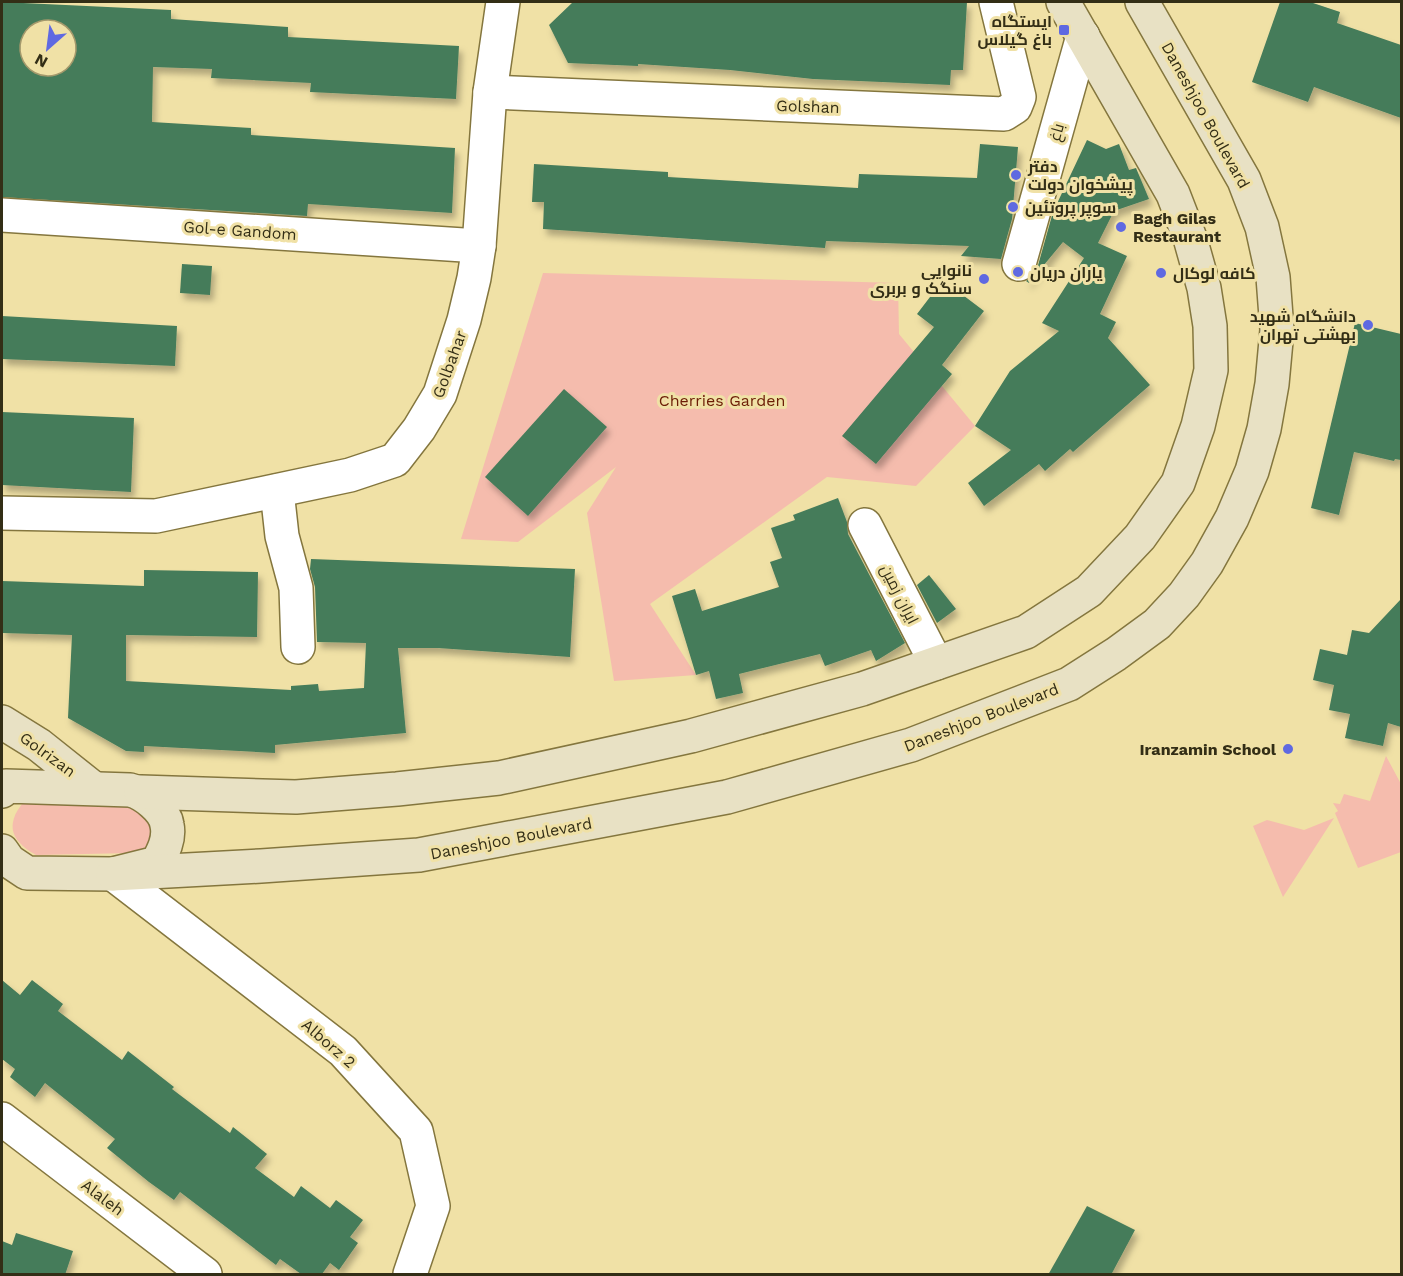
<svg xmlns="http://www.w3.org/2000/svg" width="1403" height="1276" viewBox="0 0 1403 1276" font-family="'Work Sans',Cairo,sans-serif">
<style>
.green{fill:#f5bcad}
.building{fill:#457b5a;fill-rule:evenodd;filter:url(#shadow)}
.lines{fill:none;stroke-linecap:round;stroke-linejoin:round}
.street-casing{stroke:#84763e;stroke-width:36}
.secondary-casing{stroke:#84763e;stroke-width:36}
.street{stroke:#fff;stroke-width:33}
.secondary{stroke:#e8e1c4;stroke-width:33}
.poi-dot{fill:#5f69e1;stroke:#f0e1a6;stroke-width:2}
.labels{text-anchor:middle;stroke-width:6;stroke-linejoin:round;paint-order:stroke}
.poi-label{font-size:16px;font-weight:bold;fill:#332e16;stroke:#f0e1a6;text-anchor:start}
.street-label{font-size:16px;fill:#332e16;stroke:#f0e1a6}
.park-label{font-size:16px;fill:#6c1d06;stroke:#f0e1a6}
</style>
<defs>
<filter id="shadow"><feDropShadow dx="3.5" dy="6" stdDeviation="3" flood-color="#0004"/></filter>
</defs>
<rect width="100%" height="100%" fill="#f0e1a6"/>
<g class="green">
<polygon points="543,273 898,283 899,334 975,426 916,486 827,477 650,604 696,675 614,681 587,513 616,467 518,542 461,539"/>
<polygon points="1386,756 1401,784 1401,852 1358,868 1335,813 1338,811 1333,803 1340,804 1344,794 1370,801"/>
<path d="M27,798L132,802L151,819L152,835L144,850L134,853L36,855C7,839 6,821 27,798Z"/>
<polygon points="1334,818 1283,897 1253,826 1267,820 1304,830"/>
</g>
<g class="building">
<path d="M2,2L171,10V19L288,27V37L459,46L456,99L310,92L311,83L211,78L212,69L153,67L152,122L251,128V135L455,148L452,213L308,204L307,216L2,197ZM30,30H66V66H30Z"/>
<polygon points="573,2 967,2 963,70 951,70 950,85 813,79 730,70 638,64 638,66 568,63 549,25"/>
<polygon points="1280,2 1310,2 1340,12 1337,23 1401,45 1401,118 1314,87 1308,102 1252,82"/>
<polygon points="1087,140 1106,149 1119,144 1129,170 1136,168 1149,199 1114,211 1098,243 1127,256 1100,314 1116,322 1108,338 1150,385 1073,452 1070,449 1045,471 1039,464 984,506 968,483 1011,450 975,426 1010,371 1059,331 1042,323 1084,258 1063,242 1029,283 1026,281 1032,277 1037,269 1053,212"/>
<polygon points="980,144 1018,147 1012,219 1001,259 961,256 969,246 826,241 825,248 543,229 544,202 532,202 534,164 668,172 668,177 858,188 859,174 977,178"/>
<polygon points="182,264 212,266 210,295 180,293"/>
<polygon points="943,280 984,311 942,365 952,374 876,464 842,436 934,327 917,314"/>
<polygon points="2,316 177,326 175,366 2,359"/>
<polygon points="1355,323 1401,334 1401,460 1395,459 1394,461 1354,452 1339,515 1311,508"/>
<polygon points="564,389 607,427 528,516 485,477"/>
<polygon points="2,412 134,418 131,492 2,485"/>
<polygon points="838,498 847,522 848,534 905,643 876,661 871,650 825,666 820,654 739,674 743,693 716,699 709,671 696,675 672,596 695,589 702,611 779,587 770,562 782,558 771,528 795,520 793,515"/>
<polygon points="311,559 575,569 570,657 438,648 398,648 406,733 275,745 275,753 144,746 144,752 126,751 68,718 72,635 2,633 2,581 144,586 144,570 258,572 257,637 126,635 126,681 291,690 291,686 318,684 319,691 364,688 366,643 317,642 315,587 310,569"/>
<polygon points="929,575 956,609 937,623 917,585"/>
<polygon points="1401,599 1401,727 1388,723 1383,746 1345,738 1350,714 1329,710 1334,685 1313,680 1320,649 1347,655 1352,630 1369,633"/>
<polygon points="2,980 20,995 32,980 63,1004 58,1011 122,1060 128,1051 174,1087 172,1089 230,1133 233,1127 267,1154 255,1168 294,1197 301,1186 330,1208 336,1200 363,1220 350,1237 358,1243 339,1270 330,1263 322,1274 301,1274 280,1259 276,1265 180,1192 174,1200 149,1182 107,1148 115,1139 45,1083 35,1097 10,1077 15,1069 2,1059"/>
<polygon points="1087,1206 1135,1230 1111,1275 1048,1275"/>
<polygon points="16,1233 73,1251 65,1275 2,1275 2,1241 12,1245"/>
</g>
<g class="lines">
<g class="street-casing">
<g id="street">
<polyline points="490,92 1004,114 1015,107 1019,97 996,2"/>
<polyline points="2,215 479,246"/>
<polyline points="1019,264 1083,36"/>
<polyline points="277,491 282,536 296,588 298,647"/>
<polyline points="2,513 156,516 350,475 395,460 419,429 440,394 464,320 474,278 479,246 490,92 503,2"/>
<polyline points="865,525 936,663"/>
<polyline points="113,874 343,1051 416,1131 433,1206 410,1274"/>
<polyline points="2,1119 205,1274"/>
</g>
</g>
<g class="secondary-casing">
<g id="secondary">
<polyline points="2,722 39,745 93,788"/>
<path d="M2,791L6,786L130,790C144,793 165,810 167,825C170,839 163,852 157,863L113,874L27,873L9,861L2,851"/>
<polyline points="141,792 296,797 397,789 499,778 691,736 862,689 1026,632 1089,591 1140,537 1178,483 1198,426 1211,370 1210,326 1204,288 1190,238 1173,194 1063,2"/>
<polyline points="113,874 261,866 419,855 727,797 911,745 1069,684 1116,654 1157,624 1184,595 1207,563 1232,518 1252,471 1264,429 1272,384 1277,330 1273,277 1262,227 1244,180 1142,2"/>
</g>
</g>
<use href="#street" class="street"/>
<use href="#secondary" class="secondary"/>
</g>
<g class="poi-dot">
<rect x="1058" y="24" width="12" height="12" rx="3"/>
<circle cx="1016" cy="175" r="6"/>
<circle cx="1013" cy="207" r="6"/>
<circle cx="1121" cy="227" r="6"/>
<circle cx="1018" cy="272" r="6"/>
<circle cx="1161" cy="273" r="6"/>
<circle cx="984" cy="279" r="6"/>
<circle cx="1368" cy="325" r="6"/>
<circle cx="1288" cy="749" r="6"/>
</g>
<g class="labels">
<g class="poi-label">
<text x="1052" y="27" text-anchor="end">ایستگاه<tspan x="1052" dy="18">باغ گیلاس</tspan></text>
<text x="1028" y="172">دفتر<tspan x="1028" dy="18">پیشخوان دولت</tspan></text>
<text x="1025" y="213">سوپر پروتئین</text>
<text x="1133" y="224">Bagh Gilas<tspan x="1133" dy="18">Restaurant</tspan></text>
<text x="972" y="276" text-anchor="end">نانوایی<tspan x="972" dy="18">سنگک و بربری</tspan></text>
<text x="1030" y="278">یاران دریان</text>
<text x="1173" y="279">کافه لوکال</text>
<text x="1356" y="322" text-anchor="end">دانشگاه شهید<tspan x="1356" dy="18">بهشتی تهران</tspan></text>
<text x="1276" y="755" text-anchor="end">Iranzamin School</text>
</g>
<g class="street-label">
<text transform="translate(808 106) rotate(2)" y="6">Golshan</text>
<text transform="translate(1206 115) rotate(61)" y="6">Daneshjoo Boulevard</text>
<text transform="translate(1056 132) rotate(-74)" y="6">باغ</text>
<text transform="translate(240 230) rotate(4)" y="6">Gol-e Gandom</text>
<text transform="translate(449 364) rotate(-70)" y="6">Golbahar</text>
<text transform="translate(900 594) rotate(63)" y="6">ایران زمین</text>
<text transform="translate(981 717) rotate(-21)" y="6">Daneshjoo Boulevard</text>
<text transform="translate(48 754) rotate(36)" y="6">Golrizan</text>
<text transform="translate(511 838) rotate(-11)" y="6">Daneshjoo Boulevard</text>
<text transform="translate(329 1043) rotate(41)" y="6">Alborz 2</text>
<text transform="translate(103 1197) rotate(37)" y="6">Alaleh</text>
</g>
<g class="park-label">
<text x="722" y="406">Cherries Garden</text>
</g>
</g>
<rect width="1403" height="1276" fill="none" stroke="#332e16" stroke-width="6"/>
<g transform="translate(48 48) rotate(208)"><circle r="28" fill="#f0e1a6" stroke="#a4996c" stroke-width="1.5"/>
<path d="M0-4.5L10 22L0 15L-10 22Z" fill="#5f69e1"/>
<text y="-9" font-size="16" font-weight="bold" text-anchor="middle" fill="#332e16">N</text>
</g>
</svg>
